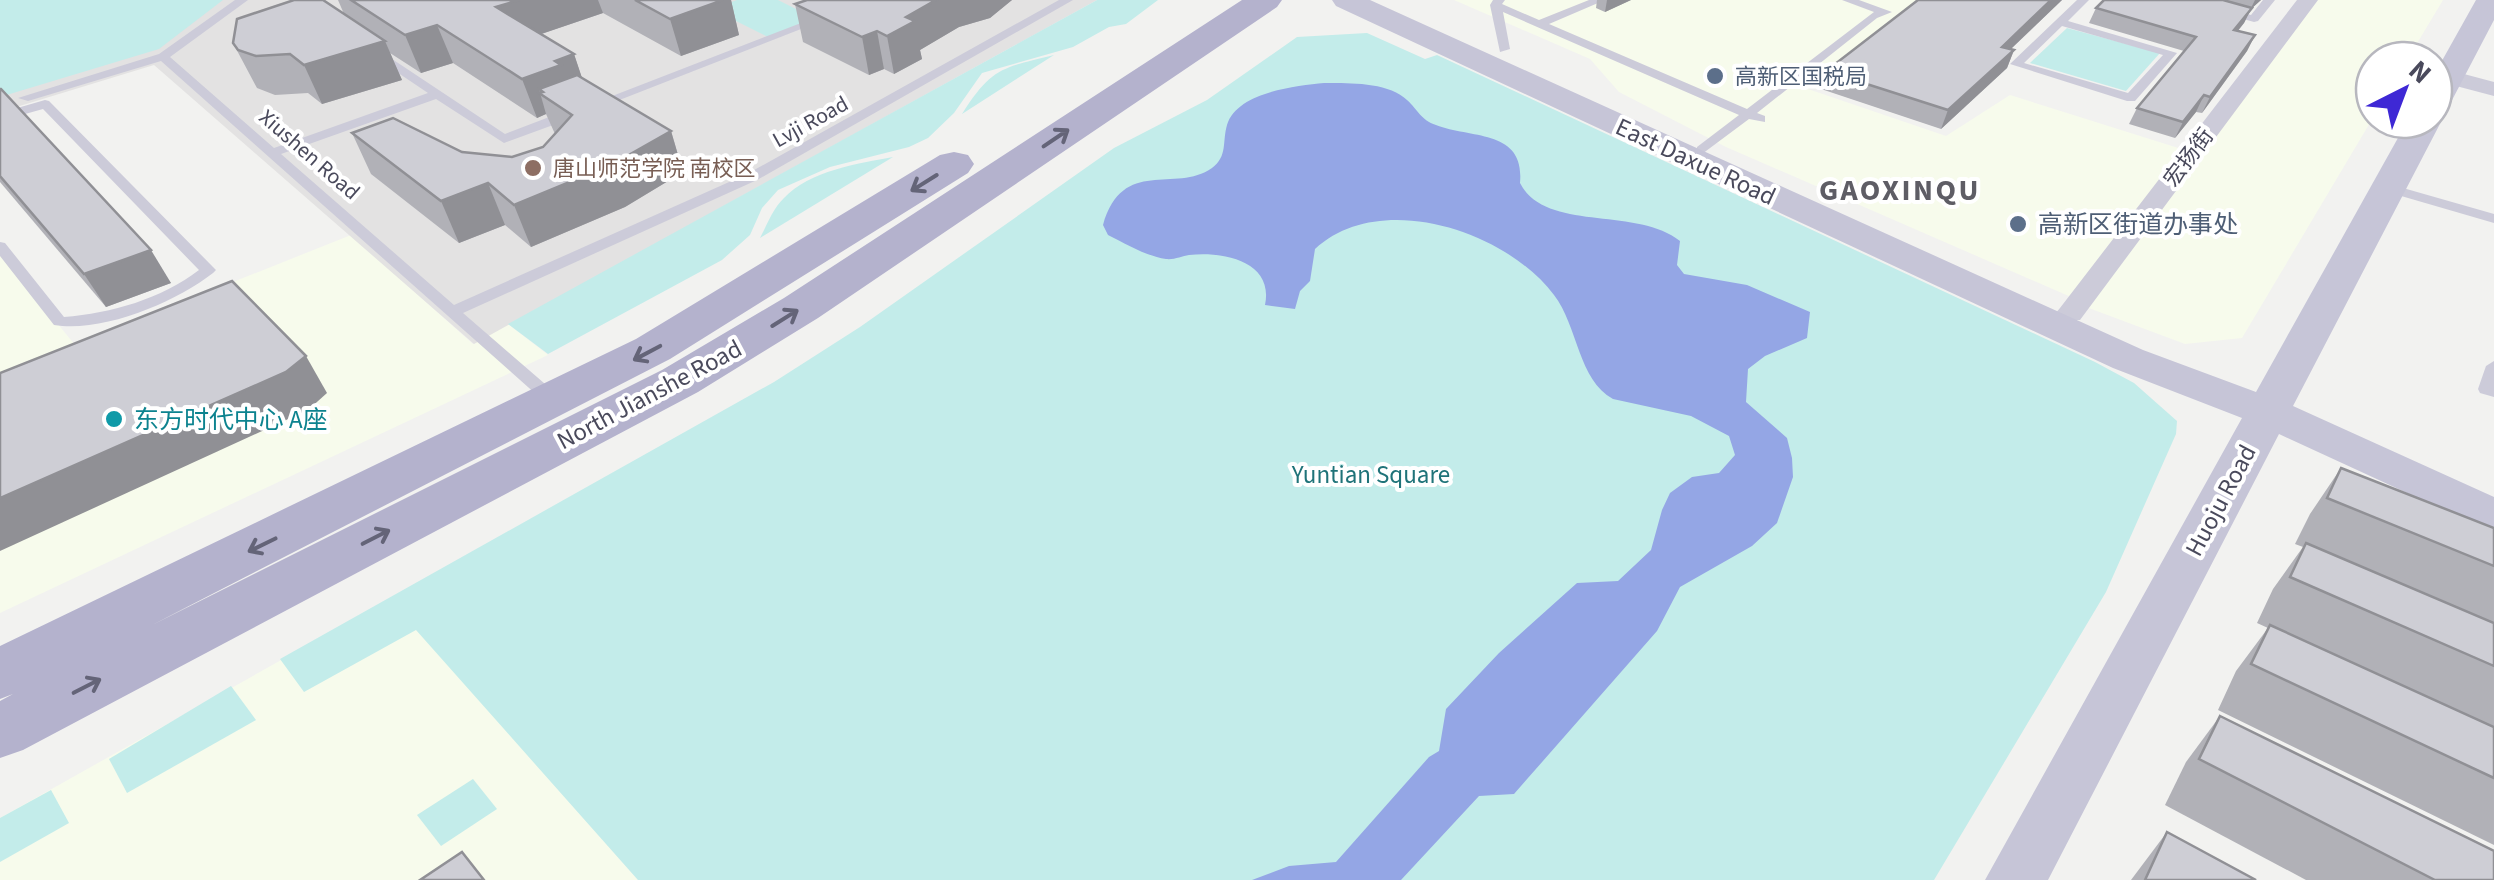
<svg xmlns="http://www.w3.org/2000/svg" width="2494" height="880" viewBox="0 0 2494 880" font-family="'Source Sans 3','Noto Sans SC',sans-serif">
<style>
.commercial{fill:#f7fbec}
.education{fill:#e3e2e2}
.green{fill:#c3ecea}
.water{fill:#94a6e5}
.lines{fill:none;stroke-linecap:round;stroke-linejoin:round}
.lane{fill:#cccbd9;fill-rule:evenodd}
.street{fill:#cccbd9;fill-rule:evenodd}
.secondary{fill:#c6c5d7;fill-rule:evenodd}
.primary{fill:#b4b2cd;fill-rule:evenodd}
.wall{fill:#b1b1b7}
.shaded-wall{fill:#909095}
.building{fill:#ceced5;stroke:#909095;stroke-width:2.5}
.oneway{stroke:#646478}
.service-dot{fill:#5c6f8a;stroke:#fff;stroke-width:4}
.education-dot{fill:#8d6e63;stroke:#fff;stroke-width:4}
.culture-dot{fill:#0f9aa8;stroke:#fff;stroke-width:4}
.labels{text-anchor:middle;stroke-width:8;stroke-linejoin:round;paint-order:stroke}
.far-service-label{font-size:22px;fill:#4e5e75;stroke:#fff;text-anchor:start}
.far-street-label{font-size:22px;fill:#4a4a5c;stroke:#fff}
.far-education-label{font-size:22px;fill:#785e54;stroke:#fff;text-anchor:start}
.street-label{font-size:25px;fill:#4a4a5c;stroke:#fff}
.service-label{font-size:25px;fill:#4e5e75;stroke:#fff;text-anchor:start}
.culture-label{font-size:25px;fill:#0d838f;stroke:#fff;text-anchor:start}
.park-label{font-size:25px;fill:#1f7379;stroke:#fff}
.far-district-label{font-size:30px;font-weight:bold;letter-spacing:2.5px;fill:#5e5d65;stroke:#fff}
</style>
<rect width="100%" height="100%" fill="#f2f2f0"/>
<g class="commercial">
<polygon points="1454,0 1928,0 1808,89 1946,136 2010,95 2191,152 2071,297 1726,147 1619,92 1590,59"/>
<polygon points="2318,0 2443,0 2407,60 2374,60 2374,116 2242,338 2185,344 2086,307"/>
<polygon points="351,235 473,344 508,324 548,355 0,613 0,253 75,345"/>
<polygon points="390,599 638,880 0,880 0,818"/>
</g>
<polygon class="education" points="0,0 1097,0 474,344 154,65 0,112"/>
<g class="green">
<polygon points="0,0 223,0 159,49 0,97"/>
<polygon points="737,0 778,0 808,15 810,20 768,37 712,9"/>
<polygon points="1097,0 1158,0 1126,24 1109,27 1073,47 982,73 954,113 928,138 909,147 830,167 778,190 762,208 750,235 722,260 548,354 508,324"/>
<polygon points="2067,28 2160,53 2126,91 2030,63"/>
<polygon points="1367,33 1425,59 1437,55 2095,362 2134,383 2177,421 2176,434 2106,592 1934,880 638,880 416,630 304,692 280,659 774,382 860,327 1114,148 1207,100 1297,37"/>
<path d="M1054,55L962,114C992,67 1002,68 1054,55Z"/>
<path d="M893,157L760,238C767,225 773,208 784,198C809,171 859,163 893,157Z"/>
<polygon points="231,686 256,720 127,793 109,759"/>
<polygon points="473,779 497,809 441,846 417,815"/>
<polygon points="51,790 69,823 0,862 0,818"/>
</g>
<path class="water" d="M1324,83C1348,83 1389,82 1407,100C1418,110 1421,120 1436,125C1472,139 1525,129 1520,183C1545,233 1636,206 1680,241L1677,265L1684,274L1747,285L1810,312L1807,338L1765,356L1748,369L1746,402L1787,438L1792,458L1793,477L1777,523L1752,546L1680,587L1657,631L1514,794L1479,796L1401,880H1252L1289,866L1336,862L1429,757L1439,751L1446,709L1499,653L1577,583L1618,581L1651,550L1662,510L1670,493L1692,477L1719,473L1735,455L1729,436L1691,416L1613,399C1578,380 1578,326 1554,295C1506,231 1380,189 1315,249L1310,281L1300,291L1295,309L1265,305C1274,262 1225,251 1189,255C1182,256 1174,260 1166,259C1146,256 1126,244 1108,235L1103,225C1123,156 1175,194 1212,168C1228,156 1222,142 1227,125C1237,92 1295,86 1324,83Z"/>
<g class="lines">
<g class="lane">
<polygon points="235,0 248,0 170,57 274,148 428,93 373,56 373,50 377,49 505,134 565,111 575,111 575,117 504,143 436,99 281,154 454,305 747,174 1059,0 1073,0 757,180 463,313 559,396 561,400 559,404 547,404 161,61 28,101 18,98 159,54"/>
<polygon points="1493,0 1505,0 1502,4 1539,20 1589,0 1605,0 1549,24 1747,109 1874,12 1842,0 1859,0 1892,12 1877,18 1757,113 1765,116 1765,122 1749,119 1702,154 1697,153 1697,147 1739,115 1503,12 1510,49 1500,52 1490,5"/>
<path d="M2077,0H2089L2068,21L2177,53L2135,101H2127L2010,64ZM2062,26L2163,55L2128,93L2024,63Z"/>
<polygon points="2175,0 2194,0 2251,15 2263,0 2275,0 2258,21 2254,22"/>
<polygon points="814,18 824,20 599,108 589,105"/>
<path d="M45,100L49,101L213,267L216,270L213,273C176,302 103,333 54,325L0,256V242L5,243L64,317C112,313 161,299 199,270L43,109L0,121V113Z"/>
<polygon points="2389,184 2494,214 2494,223 2384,191 2382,188"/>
<polygon points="2494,361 2494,397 2480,393 2478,389 2486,366"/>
</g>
<g class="street">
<polygon points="2297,0 2318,0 2080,320 2060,320 2055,314 2060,308"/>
<polygon points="2449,70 2494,82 2494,96 2441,82 2438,77 2441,72"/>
</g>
<polygon class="secondary" points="1332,0 1370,0 2143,350 2256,392 2408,120 2434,120 2434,75 2476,0 2494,0 2494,20 2450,104 2445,111 2437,113 2442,120 2293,406 2494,497 2494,533 2279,434 2048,880 1985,880 2242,418 2113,368 1336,6"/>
<polygon class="primary" points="1242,0 1282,0 1277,7 818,318 698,392 23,750 0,758 0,701 13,694 0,699 0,646 636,339 940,155 954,152 968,155 974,164 968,173 670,359 152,625 662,370 784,298"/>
</g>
<g class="wall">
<polygon points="338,0 731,0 739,35 681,56 603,13 541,34 574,54 582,78 671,131 683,172 625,207 531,247 505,225 459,243 371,174 352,133 462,152 512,157 543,147 555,134 546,114 537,118 453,63 421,73 390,53 402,80 322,104 308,93 275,95 257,88 233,43 344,14"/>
<polygon points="1012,0 990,18 959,27 920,50 922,59 894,74 884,69 869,75 803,42 795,4"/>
<polygon points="1597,0 1631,0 1605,12 1596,8"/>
<polygon points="1918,0 2062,0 2011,49 2014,50 2007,68 1941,129 1821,89 1826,71"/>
<polygon points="2104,0 2261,0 2251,9 2244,23 2238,31 2255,35 2247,51 2202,113 2196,112 2175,138 2129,124 2137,108 2184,51 2089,23 2096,8"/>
<polygon points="0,89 171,283 106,307 0,182"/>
<polygon points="2341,468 2494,528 2494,845 2218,710 2236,671 2268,628 2257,623 2273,589 2303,547 2295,544 2310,514"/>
<polygon points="2220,716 2494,880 2306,880 2165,805 2186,762"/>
<polygon points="2167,832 2256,880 2131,880"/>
</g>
<g class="shaded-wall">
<polygon points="519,0 598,0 603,13 509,45 496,7"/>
<polygon points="723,0 731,0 739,35 681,56 670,19"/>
<polygon points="936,0 1012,0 990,18 959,27 920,50 922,59 894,74 887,36 906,17"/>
<polygon points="1607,0 1631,0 1605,12"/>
<polygon points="2051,0 2062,0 1995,64 2002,47"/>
<polygon points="2255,0 2261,0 2251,9 2244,23 2226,45 2234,30 2250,10"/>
<polygon points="437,25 453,63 421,73 405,35"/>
<polygon points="877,31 884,69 869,75 862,37"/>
<polygon points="2255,35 2247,51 2202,113 2210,97"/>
<polygon points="385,41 402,80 322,104 304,65"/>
<polygon points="2014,50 2007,68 1941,129 1948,110"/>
<polygon points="574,54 587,93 543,92 539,89 546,114 537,118 522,79 555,61"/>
<polygon points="2204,95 2196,112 2175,138 2183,122"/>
<polygon points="671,131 683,172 625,207 531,247 514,205"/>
<polygon points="488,183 505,225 459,243 441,201"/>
<polygon points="151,250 171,283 106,307 84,274"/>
<polygon points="306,356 327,393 308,410 0,551 0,498"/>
</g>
<g class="building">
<polygon points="294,0 323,0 385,41 304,65 290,54 256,56 238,50 233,43 237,19"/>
<polygon points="351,0 519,0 496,7 574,54 555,61 561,65 522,79 437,25 405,35"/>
<polygon points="635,0 723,0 670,19"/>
<polygon points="807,0 936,0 906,17 915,21 887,36 877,31 862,37 795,4"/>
<polygon points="1918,0 2051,0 2002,47 2014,50 1948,110 1826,71"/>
<polygon points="2104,0 2223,0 2252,8 2234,30 2255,35 2210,97 2204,95 2183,122 2137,108 2196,37 2096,8"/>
<polygon points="577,75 671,131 611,165 514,205 488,183 441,201 352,133 393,118 462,152 512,157 543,147 572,115 539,93 543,92 539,89"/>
<polygon points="0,89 1,89 151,250 84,274 0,176"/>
<polygon points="232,281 306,356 286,372 0,498 0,373"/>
<polygon points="2341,468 2494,528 2494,566 2327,498"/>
<polygon points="2306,543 2494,623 2494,666 2290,577"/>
<polygon points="2270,625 2494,727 2494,778 2251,664"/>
<polygon points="2220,716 2494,851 2494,880 2435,880 2199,759"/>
<polygon points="2167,832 2256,880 2145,880"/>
<polygon points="462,852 484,880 420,880"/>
</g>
<defs><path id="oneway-shaft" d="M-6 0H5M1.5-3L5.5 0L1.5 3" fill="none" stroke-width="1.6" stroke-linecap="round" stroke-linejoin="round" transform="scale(2.5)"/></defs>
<g class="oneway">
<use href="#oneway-shaft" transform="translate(1056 138) rotate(-34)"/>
<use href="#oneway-shaft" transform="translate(924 183) rotate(148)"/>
<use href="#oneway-shaft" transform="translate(785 318) rotate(-32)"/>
<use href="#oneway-shaft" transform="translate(647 353) rotate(152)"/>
<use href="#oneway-shaft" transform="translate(376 537) rotate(-27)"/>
<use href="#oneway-shaft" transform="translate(262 545) rotate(154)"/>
<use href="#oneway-shaft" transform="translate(87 686) rotate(-27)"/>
</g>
<g class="service-dot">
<circle cx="1715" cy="76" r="10"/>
<circle cx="2018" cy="224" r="10"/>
</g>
<circle class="education-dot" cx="533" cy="168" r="10"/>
<circle class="culture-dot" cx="114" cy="419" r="10"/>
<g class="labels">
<g class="far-service-label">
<text x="1735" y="84">高新区国税局</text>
</g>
<g class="far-street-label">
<text transform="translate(810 121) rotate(-29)" y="8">Lvji Road</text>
<text transform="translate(310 154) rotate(41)" y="8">Xiushen Road</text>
<text transform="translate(2188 157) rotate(-53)" y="8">宏扬街</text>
</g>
<g class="far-education-label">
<text x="553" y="176">唐山师范学院 南校区</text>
</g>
<g class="street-label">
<text transform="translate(1696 161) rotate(25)" y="9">East Daxue Road</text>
<text transform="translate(649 394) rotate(-28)" y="9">North Jianshe Road</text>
<text transform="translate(2220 500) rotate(-62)" y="9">Huoju Road</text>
</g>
<g class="service-label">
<text x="2038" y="233">高新区街道办事处</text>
</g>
<g class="culture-label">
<text x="134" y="428">东方时代中心 A座</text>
</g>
<g class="park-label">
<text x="1371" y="483">Yuntian Square</text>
</g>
<g class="far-district-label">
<text x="1900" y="200">GAOXINQU</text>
</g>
</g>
<g transform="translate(2404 90) rotate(42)"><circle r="48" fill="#ffffff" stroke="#b7b7be" stroke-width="2.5"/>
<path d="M0-8L18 38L0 25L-18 38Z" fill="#3e28d5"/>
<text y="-15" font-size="28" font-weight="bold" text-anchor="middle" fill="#4a4a5c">N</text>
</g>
</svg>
